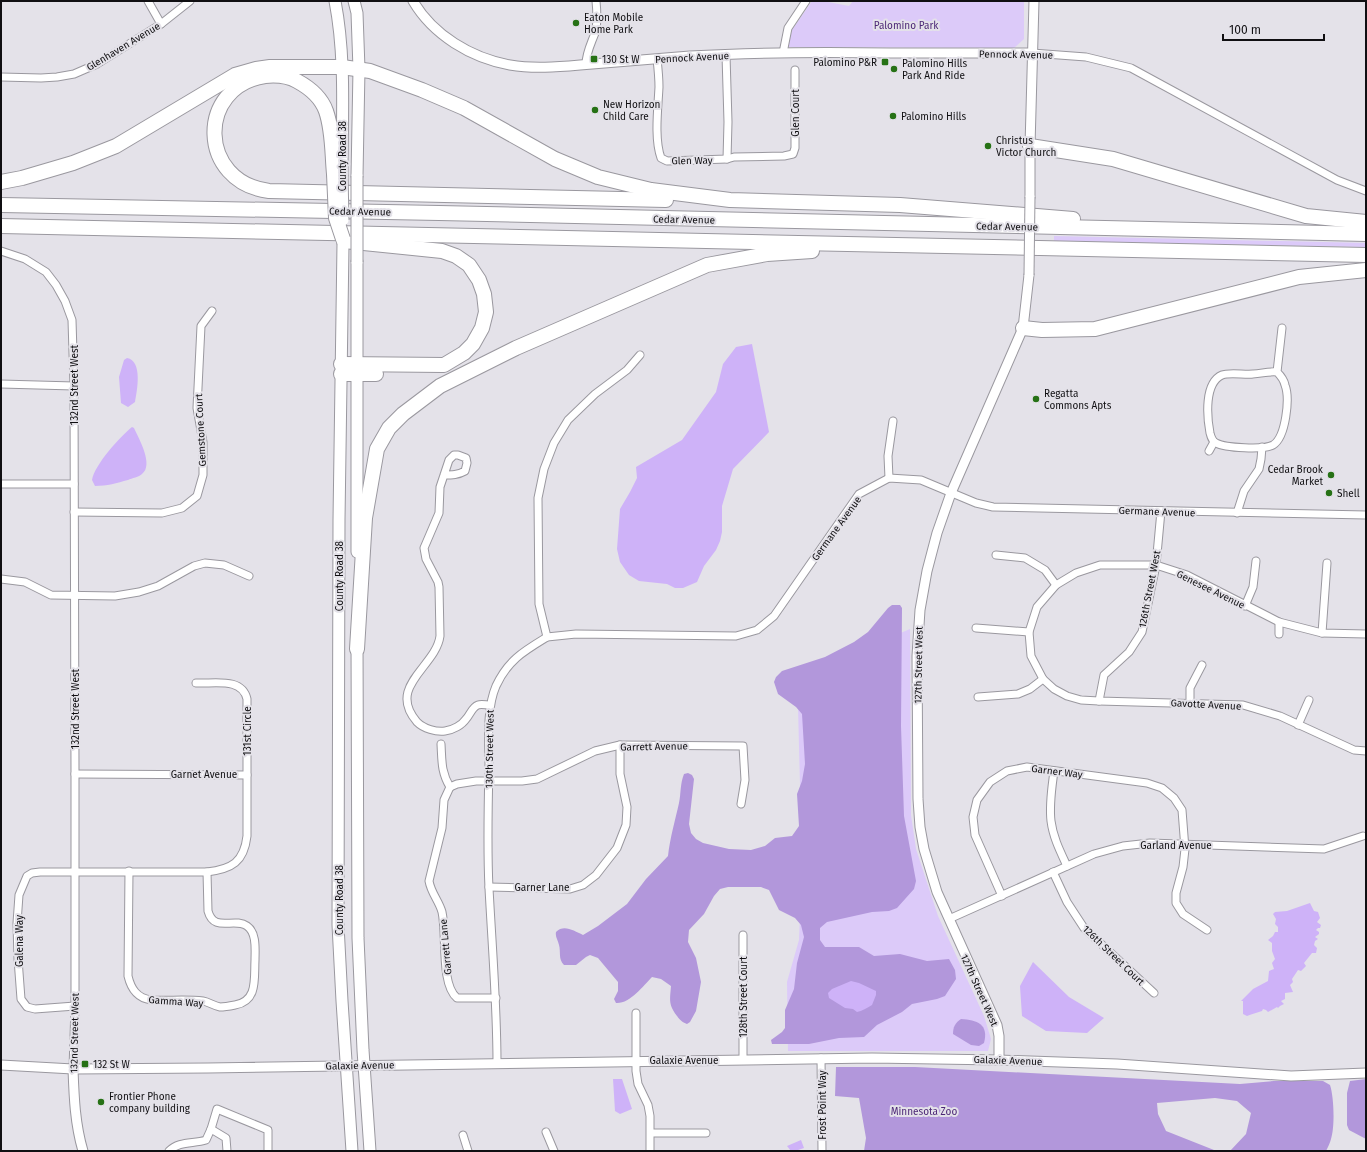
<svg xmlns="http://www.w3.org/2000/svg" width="1367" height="1152" viewBox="0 0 1367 1152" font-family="'Fira Sans',sans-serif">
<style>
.green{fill:#dccaf9}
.forest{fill:#b297db}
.water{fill:#ceb2f8}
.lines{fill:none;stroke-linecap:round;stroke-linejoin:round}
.minor-casing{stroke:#9a989f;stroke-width:9}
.tertiary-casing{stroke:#9a989f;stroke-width:11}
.secondary-casing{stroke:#9a989f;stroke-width:13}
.motorway-casing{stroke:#9a989f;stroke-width:16}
.minor{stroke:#fff;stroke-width:7}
.tertiary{stroke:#fff;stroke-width:9}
.secondary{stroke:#fff;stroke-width:11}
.motorway{stroke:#fff;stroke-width:14}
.tertiary-bridge-casing{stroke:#9a989f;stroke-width:11;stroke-linecap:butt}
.secondary-bridge-casing{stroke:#9a989f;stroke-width:13;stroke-linecap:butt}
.motorway-bridge-casing{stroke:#9a989f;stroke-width:16;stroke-linecap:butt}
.tertiary-bridge{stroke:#fff;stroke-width:9}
.secondary-bridge{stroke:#fff;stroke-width:11}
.motorway-bridge{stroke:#fff;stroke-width:14}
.poi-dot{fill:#267115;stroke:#e4e2e9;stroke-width:1.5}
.labels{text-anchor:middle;stroke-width:4;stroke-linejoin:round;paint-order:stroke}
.poi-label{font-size:10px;fill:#100f12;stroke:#e4e2e9;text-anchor:start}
.park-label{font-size:10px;fill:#4c2776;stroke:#e4e2e9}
.street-label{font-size:10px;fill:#100f12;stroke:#e4e2e9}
</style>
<rect width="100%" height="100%" fill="#e4e2e9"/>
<g class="green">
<polygon points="812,1 823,1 849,6 853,1 1024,1 1024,39 1014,48 788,47 792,30"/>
<polygon points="1054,236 1366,243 1366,247 1054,241"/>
<polygon points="910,629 911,815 916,849 938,916 984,1016 991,1039 988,1051 788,1051 787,982 799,940 802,865 798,706 786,682"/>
</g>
<g class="forest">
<path d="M892,605H900L902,608L901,726L904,816L916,881L914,889L897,908L889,911L872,912L827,922L820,928V940L825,947H859L874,956L900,954L927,961L949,959L955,970L956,979L945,996L937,999L912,1004L902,1012L877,1025L864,1037L839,1038L809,1044H772L771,1040L782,1032L785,1028V1010L794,989L797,963L804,937L801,925L795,918L779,910L769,890L761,887H728L720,889L714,896L704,914L689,930L688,942L696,958L701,982L696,1011L690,1022L687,1024C682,1022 680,1020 677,1016C668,1004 670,1000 671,986L661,979L652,977C643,986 630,1004 616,1003L614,999L618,991V982L598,958L590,955L586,957L576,965H564C558,959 561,952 559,945C558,940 555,937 556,932C564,924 574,931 583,935L598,926L627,904L646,879L668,856C670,838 675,821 679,803C681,793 680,784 684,774L688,773L692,775L694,779L689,824L691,833L696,839L703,843L729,849L751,850L765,846L775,838L792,836L799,826L797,794L802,781L805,764L802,714L796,707L778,694L774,682L776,677L782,671L825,657L854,642L868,632L888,608Z"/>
<path d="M961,1019C977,1020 989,1024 984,1043L979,1046L971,1045L953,1034C953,1027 955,1023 961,1019Z"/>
<path d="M836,1067H915L1240,1084L1274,1081H1323L1330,1085C1334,1097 1335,1127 1331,1139C1330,1143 1328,1147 1326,1151H1230L1246,1134L1251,1113L1237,1101L1215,1098L1157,1103L1158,1114L1166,1131L1214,1150L1221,1151H864L866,1138L859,1098L835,1096Z"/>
<polygon points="1366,1079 1366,1139 1349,1130 1347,1125 1347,1093 1350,1081"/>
</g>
<g class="water">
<polygon points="752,344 769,432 733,469 722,506 722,532 720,541 716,550 704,566 697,582 683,588 675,588 667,584 639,581 629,575 620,562 617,549 620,509 630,492 637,478 636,467 682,440 716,392 723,364 736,347"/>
<path d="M127,358C143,361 137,391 135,402L128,407L121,403L119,377L124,360Z"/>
<path d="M132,427L134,428C139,439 154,465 142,474C139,477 132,478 128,480C117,483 107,486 95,486L92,480C95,464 120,437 132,427Z"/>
<path d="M1310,903L1314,911L1318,912L1320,918L1317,922L1321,925L1320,928H1318L1316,930L1319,932V934L1315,937L1318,939L1315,941L1314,945L1317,948L1316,953H1312L1304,963L1306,966L1301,971L1298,970L1292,979L1293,982L1290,985L1293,992L1285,993V999L1281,1001L1284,1004L1280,1006L1278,1008L1277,1007L1268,1012L1266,1010L1263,1009L1262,1011C1257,1013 1251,1014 1247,1016L1243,1014V1001H1241L1253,989L1268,981L1269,971L1274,969L1272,963L1275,959L1272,951V943L1268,940L1273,936L1275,932H1278V927L1275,924L1276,919L1273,914L1275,912L1287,911Z"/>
<polygon points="1033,962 1069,997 1104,1018 1087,1033 1046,1031 1022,1016 1020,986"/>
<path d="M851,981L859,983L876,991V995L872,1005C867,1008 862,1011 857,1012L853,1009L845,1008L829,998L828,993L832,989Z"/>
<polygon points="613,1079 622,1079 632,1109 620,1114 615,1111"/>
<polygon points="801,1140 804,1148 795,1151 791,1151 787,1146"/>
</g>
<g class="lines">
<g class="minor-casing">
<g id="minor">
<polyline points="148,1 161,24"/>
<polyline points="783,53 788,28 806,1"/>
<polyline points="1032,53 1086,57 1131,68 1337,180 1366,191"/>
<polyline points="726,55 728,122 727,159"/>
<path d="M657,59C658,68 659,78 659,87C658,108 654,139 661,158L667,161L727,159L734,157L784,156L793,154L795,148V70"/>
<path d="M586,64C586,53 591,44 595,33C598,23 597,11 596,1"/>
<polyline points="1,77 41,78 57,77 74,74 97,64 161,24 190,1"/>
<polyline points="1,251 25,259 46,272 56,285 65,301 72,320 74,386 75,774 75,1006 73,1069"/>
<path d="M1277,372C1268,371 1261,374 1253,374C1245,375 1229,372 1222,375C1204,383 1207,417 1210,433C1211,437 1212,441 1216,443C1225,448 1264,450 1273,445C1286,437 1290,398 1285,385C1284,380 1280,375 1277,372L1282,328"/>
<polyline points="1,384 74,386"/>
<polyline points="1209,451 1214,442"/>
<path d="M444,475C452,475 458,475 465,471L467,463L466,458L458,455H454L449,460L440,487L439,513L424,548L426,559L438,582L439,587L440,636C436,667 386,686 417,722C424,729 436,732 445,731C453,730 462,725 466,719C470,715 472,707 478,705C481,704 486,705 490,705"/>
<polyline points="889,478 888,456 893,421"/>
<polyline points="1,484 74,484"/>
<polyline points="74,512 162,513 182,508 197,496 203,475 203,442 197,408 201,326 212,311"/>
<polyline points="1237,513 1244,491 1259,469 1261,459 1262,447"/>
<polyline points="996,555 1025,558 1045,570 1056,585"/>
<polyline points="1,579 25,582 51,595 115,596 139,592 158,586 194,566 205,563 224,565 249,576"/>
<polyline points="1245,606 1253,587 1256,561"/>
<polyline points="976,628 1029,632"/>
<polyline points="1322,633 1327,563"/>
<polyline points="1279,634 1279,622"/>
<polyline points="1366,634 1322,633 1279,622 1187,575 1156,565 1100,565 1076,573 1056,585 1037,607 1029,632 1031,656 1043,679 1054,689 1067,696 1081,700 1099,701 1243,705 1280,716 1354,750 1366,751"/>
<polyline points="547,637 576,634 736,636 757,630 774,616 859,494 889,478 921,480 976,503 993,507 1366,515"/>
<polyline points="978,697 1018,694 1030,689 1043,679"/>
<polyline points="1099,701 1104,675 1129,652 1142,632 1156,565 1161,511"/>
<polyline points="1190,703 1190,688 1202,665"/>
<polyline points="1298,725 1309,700"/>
<path d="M441,744C442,761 441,772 450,787"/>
<path d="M1054,771C1052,787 1049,804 1051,821C1053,837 1060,851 1067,866"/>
<polyline points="75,774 247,775"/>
<polyline points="450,787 457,784 476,781 522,781 537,779 595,751 620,745 743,746 745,780 741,804"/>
<path d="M450,787L444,800L442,828L429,881C431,893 439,901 442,912C447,934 440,984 457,998H496"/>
<path d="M129,871L128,976C131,989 137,998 151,1000C168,1001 186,999 203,1001C209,1002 214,1006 220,1007C225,1007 230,1006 235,1005C258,1001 254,979 255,960C255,950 257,933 247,926C234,917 214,933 208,911L207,872"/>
<polyline points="1053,872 1067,902 1084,928 1154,993"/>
<polyline points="489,887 570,889 583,885 596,875 617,848 626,825 627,807 620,774 620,745"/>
<polyline points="1002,896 975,835 973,817 977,800 990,782 1007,771 1027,767 1147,783 1162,788 1174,798 1182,810 1185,849 1183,867 1176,893 1176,903 1183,914 1207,930"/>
<polyline points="949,919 1094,854 1123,846 1150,843 1324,849 1363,836"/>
<polyline points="743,935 743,1059"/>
<path d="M75,1006L35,1009L27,1007L21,999L18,959L17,923L19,895L27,876L32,873L40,872H207C232,869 244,862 247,836V699C242,677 214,684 196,683"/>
<polyline points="636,1013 636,1071 638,1084 648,1105 650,1116 650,1151"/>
<polyline points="821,1058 822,1151"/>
<path d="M497,1063C497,1004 492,946 489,888C487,848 488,807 489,767C489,742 486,709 496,686C508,660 524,651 547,637L539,604L538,498L544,469L554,443L568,420L595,394L627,370L640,355"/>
<polyline points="211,1129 226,1138 227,1151"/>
<polyline points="546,1132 554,1151"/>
<polyline points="651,1133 706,1133"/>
<polyline points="463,1135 468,1151"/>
<path d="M169,1151C179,1141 193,1144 206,1140L211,1129L217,1109L268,1130V1151"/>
</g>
</g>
<g class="tertiary-casing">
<g id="tertiary">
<path d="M413,1C433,35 471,58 510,65C533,69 557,67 580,65C617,62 653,59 690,56C756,52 823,52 890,53C937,53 985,53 1032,53"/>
<polyline points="1030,197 1030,146 1034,1"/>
<polyline points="999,1060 999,1036 997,1025 937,892 924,849 920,827 918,799 917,656 920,610 927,571 937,533 951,493 1023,328 1029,275"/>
<polyline points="1,1065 73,1069 208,1068 872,1058 999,1060 1117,1064 1291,1076 1366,1073"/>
<path d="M73,1069C74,1097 75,1124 83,1151"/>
</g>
</g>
<g class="secondary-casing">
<g id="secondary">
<path d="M335,1C346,58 342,117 342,175"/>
<polyline points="354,1 357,13 359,69 357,176"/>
<polyline points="343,244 339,520 338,925 342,1001 352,1151"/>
<polyline points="357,552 357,262"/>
<polyline points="357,641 358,938 363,1050 370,1151"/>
</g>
</g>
<g class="motorway-casing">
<g id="motorway">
<polyline points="1030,146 1113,159 1306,216 1366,222"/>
<path d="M334,174C332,154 333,131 326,111C321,97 310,88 297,81C288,76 275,75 265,76C196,87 198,182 269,191L666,200"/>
<polyline points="1,182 22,178 73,163 116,146 235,75 256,69 270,67 342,67 370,71 422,90 464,108 555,159 598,177 651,190 730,200 900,205 1073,219"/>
<polyline points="1,205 439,213 1366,234"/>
<polyline points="1,226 1366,255"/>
<polyline points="1023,328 1042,330 1095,329 1299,277 1366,270"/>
<polyline points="341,364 444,365 464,353 473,344 482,328 486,312 484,294 479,280 469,265 456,256 442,251 344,241"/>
<polyline points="341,374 376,374"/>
<polyline points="357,649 365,518 377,449 389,428 403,414 440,386 516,348 707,265 767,254 812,251"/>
</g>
</g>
<use href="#minor" class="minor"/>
<use href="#tertiary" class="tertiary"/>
<use href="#secondary" class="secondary"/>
<use href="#motorway" class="motorway"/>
<g class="tertiary-bridge-casing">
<polyline id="tertiary-bridge" points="1029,275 1030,197"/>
</g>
<g class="secondary-bridge-casing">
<g id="secondary-bridge">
<polyline points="342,175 343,220"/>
<polyline points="357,176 357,262"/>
</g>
</g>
<g class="motorway-bridge-casing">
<polyline id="motorway-bridge" points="334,174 336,218 343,239"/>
</g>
<use href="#tertiary-bridge" class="tertiary-bridge"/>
<use href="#secondary-bridge" class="secondary-bridge"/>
<use href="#motorway-bridge" class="motorway-bridge"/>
</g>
<g class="poi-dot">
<circle cx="576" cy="23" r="4"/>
<rect x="590" y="55" width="8" height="8" rx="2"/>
<rect x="881" y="58" width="8" height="8" rx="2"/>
<circle cx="894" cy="69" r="4"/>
<circle cx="595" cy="110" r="4"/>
<circle cx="893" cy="116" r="4"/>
<circle cx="988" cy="146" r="4"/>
<circle cx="1036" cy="399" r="4"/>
<circle cx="1331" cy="475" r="4"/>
<circle cx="1329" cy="493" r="4"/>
<rect x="81" y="1060" width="8" height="8" rx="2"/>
<circle cx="101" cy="1102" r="4"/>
</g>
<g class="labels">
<g class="poi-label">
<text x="584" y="21">Eaton Mobile<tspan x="584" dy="12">Home Park</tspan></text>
<text x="602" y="63">130 St W</text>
<text x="877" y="66" text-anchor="end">Palomino P&amp;R</text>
<text x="902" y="67">Palomino Hills<tspan x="902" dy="12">Park And Ride</tspan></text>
<text x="603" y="108">New Horizon<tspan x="603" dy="12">Child Care</tspan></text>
<text x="901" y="120">Palomino Hills</text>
<text x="996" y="144">Christus<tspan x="996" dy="12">Victor Church</tspan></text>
<text x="1044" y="397">Regatta<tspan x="1044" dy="12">Commons Apts</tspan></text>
<text x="1323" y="473" text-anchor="end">Cedar Brook<tspan x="1323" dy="12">Market</tspan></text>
<text x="1337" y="497">Shell</text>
<text x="93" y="1068">132 St W</text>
<text x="109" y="1100">Frontier Phone<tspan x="109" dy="12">company building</tspan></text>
</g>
<g class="park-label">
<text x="906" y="29">Palomino Park</text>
<text x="924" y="1115">Minnesota Zoo</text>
</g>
<g class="street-label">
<text transform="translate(123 46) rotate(-31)" y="4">Glenhaven Avenue</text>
<text transform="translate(1016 54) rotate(1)" y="4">Pennock Avenue</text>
<text transform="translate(692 57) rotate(-3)" y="4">Pennock Avenue</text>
<text transform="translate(795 113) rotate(-90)" y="4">Glen Court</text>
<text transform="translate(342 156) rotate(-90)" y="4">County Road 38</text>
<text transform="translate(692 160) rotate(-1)" y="4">Glen Way</text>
<text transform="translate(360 211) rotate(1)" y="4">Cedar Avenue</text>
<text transform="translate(684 219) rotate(1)" y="4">Cedar Avenue</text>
<text transform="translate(1007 226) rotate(1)" y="4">Cedar Avenue</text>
<text transform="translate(74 385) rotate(-90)" y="4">132nd Street West</text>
<text transform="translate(200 430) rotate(-93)" y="4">Gemstone Court</text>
<text transform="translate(1157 511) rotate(2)" y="4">Germane Avenue</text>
<text transform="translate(836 528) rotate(-54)" y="4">Germane Avenue</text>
<text transform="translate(339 576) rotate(-90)" y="4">County Road 38</text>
<text transform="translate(1149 589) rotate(-79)" y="4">126th Street West</text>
<text transform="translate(1211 589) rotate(26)" y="4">Genesee Avenue</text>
<text transform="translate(918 665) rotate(-89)" y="4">127th Street West</text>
<text transform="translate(1206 704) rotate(3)" y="4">Gavotte Avenue</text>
<text transform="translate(75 709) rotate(-90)" y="4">132nd Street West</text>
<text transform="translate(247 731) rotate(-90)" y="4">131st Circle</text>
<text transform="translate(654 746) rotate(-1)" y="4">Garrett Avenue</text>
<text transform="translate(489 749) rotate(-89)" y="4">130th Street West</text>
<text transform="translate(1057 771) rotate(7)" y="4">Garner Way</text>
<text x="204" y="778">Garnet Avenue</text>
<text x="1176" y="849">Garland Avenue</text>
<text x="542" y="891">Garner Lane</text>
<text transform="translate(339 900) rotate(-90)" y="4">County Road 38</text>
<text transform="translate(19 941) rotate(-90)" y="4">Galena Way</text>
<text transform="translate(445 947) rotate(-95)" y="4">Garrett Lane</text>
<text transform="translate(1114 955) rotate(44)" y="4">126th Street Court</text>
<text transform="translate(980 990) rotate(66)" y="4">127th Street West</text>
<text transform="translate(743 997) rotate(-90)" y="4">128th Street Court</text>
<text transform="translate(176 1001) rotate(4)" y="4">Gamma Way</text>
<text transform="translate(74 1033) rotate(-89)" y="4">132nd Street West</text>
<text x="684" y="1064">Galaxie Avenue</text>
<text transform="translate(1008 1060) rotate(2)" y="4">Galaxie Avenue</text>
<text transform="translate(360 1065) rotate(-1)" y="4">Galaxie Avenue</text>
<text transform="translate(822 1105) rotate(-90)" y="4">Frost Point Way</text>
</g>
</g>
<rect width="1367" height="1152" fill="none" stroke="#100f12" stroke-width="4"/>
<path d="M1223 34v6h101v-6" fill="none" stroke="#100f12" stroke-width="2"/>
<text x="1229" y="34" font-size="12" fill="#100f12" stroke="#e4e2e9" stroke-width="3" paint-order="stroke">100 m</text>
</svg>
